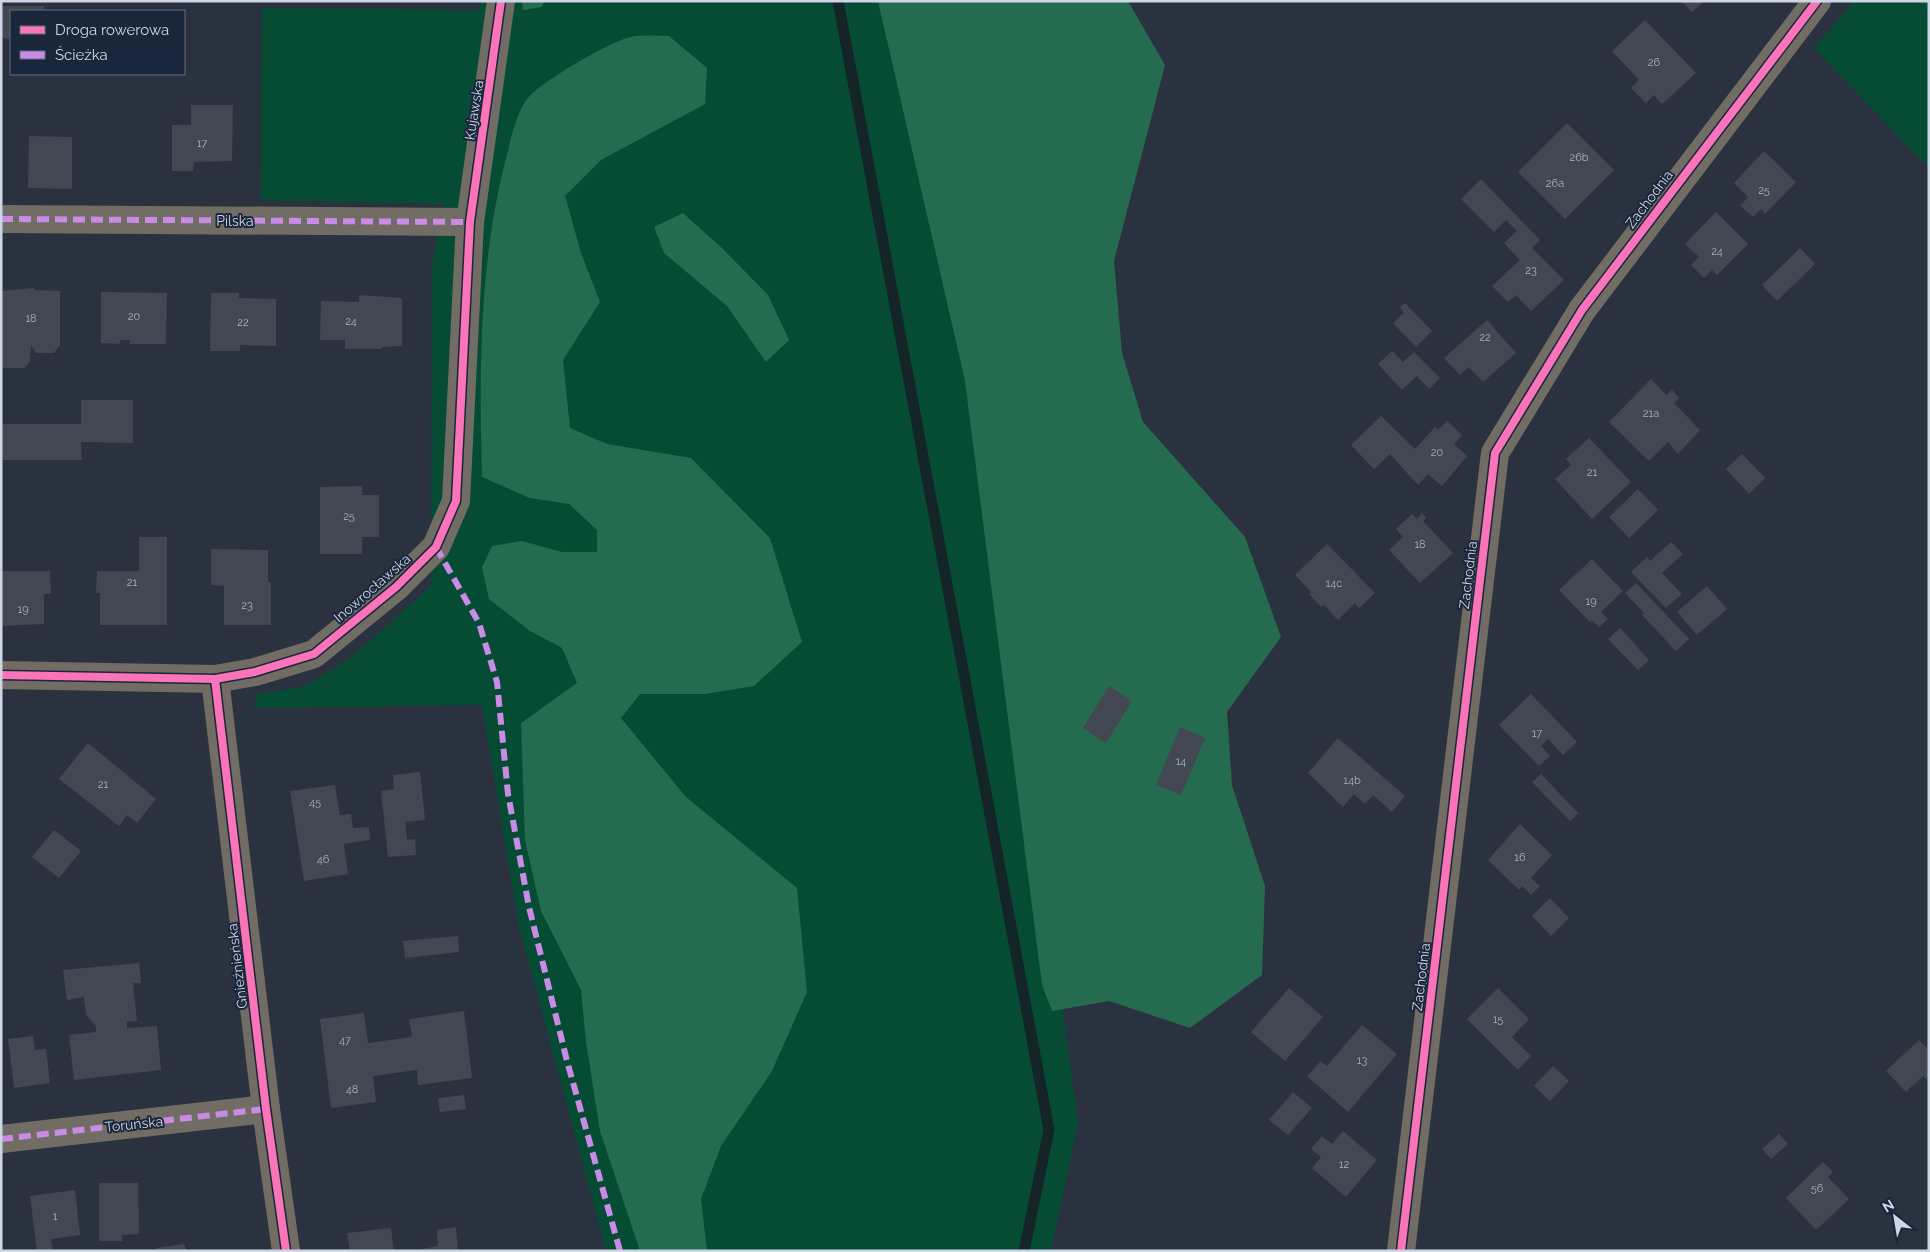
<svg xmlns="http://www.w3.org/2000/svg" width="1930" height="1252" viewBox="0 0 1930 1252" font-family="Raleway,sans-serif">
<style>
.green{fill:#064c35}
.forest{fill:#256b50}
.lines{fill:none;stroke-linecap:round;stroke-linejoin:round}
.stream{stroke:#142528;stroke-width:11}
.building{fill:#424752}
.minor{stroke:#726d64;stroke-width:28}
.quiet{stroke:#ca8be6;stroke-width:6;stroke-dasharray:12 6;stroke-linecap:butt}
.cycleway-casing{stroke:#19263c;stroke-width:11}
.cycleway{stroke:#fb73b8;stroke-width:8}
.labels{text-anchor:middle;stroke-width:4;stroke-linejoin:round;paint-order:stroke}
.number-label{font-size:11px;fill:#aab2c0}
.street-label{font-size:14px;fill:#cdd6e5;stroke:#19263c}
</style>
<rect width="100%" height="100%" fill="#2b323f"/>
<g class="green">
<polygon points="481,1 907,1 964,270 1078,1123 1051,1251 606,1251 519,927 482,705 254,708 257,694 306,686 353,656 431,586 432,265 444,204 261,200 262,8 479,10"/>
<polygon points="1855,1 1929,1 1929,168 1814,48"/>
</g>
<g class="forest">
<polygon points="522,1 544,1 542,7 523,10"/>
<polygon points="878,1 1128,1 1165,65 1114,261 1122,353 1143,422 1245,537 1281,637 1227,712 1232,785 1265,886 1262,975 1190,1028 1109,1001 1052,1011 1042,985 965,381"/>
<path d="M669,36L707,68L705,104L601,160L565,196L581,253L600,302L563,360L570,428L607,444L691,458L770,538L802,642L754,686L705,694H640L621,718L686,797L797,888L807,992L772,1071L721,1146L701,1199L707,1251H640L600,1131L586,1042L581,990L541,911L525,840L521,723L577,683L562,648L530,631L489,599L482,567L492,546L522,541L562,552H597V530L569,504L530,498L482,477C479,368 479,257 508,151C511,137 518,109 528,98C541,82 603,46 624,39C636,34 655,36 669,36Z"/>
<polygon points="683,213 722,248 768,295 789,340 766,362 727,306 664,253 654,227"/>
</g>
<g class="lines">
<polyline class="stream" points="838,1 1049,1130 1024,1251"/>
</g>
<g class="building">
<polygon points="1681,1 1704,1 1692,12"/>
<polygon points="1,6 44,6 44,11 11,11 11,39 1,38"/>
<polygon points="1645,20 1696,73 1662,104 1654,95 1646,103 1631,88 1639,80 1612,51"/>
<polygon points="191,105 233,105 232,161 194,162 193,171 172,171 172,125 191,125"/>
<polygon points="1567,123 1614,170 1565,219 1518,172"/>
<polygon points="29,136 72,137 72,189 28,188"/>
<polygon points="1764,151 1796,182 1765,214 1761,209 1753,217 1740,206 1748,197 1734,183"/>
<polygon points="1481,179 1540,240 1532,248 1564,280 1531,311 1516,295 1508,302 1492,286 1520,260 1504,243 1517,231 1506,220 1494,232 1461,199"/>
<polygon points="1716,212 1748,244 1717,275 1712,270 1704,278 1691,265 1699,257 1685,244"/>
<polygon points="1800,248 1815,264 1777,301 1762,285"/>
<polygon points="34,288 35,290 60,291 60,345 54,353 36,353 31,345 30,362 24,368 1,368 1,291"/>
<polygon points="101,292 167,293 166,344 130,344 130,340 120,340 120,344 101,343"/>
<polygon points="211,293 239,293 239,298 276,299 276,346 240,345 240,351 210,351"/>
<polygon points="359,295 402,298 402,346 382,347 382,349 345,349 345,340 320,340 321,301 359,302"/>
<polygon points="1405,303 1432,331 1416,347 1393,323 1404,313 1400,307"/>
<polygon points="1487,320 1516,353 1483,382 1469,367 1460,375 1444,358"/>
<polygon points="1392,351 1403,362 1414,352 1440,378 1429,389 1417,376 1402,390 1378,364"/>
<polygon points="1651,379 1666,395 1672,390 1679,398 1674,403 1700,430 1678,454 1668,442 1649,461 1609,422"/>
<polygon points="81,400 133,400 133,443 81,442 82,460 1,460 1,424 81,424"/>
<polygon points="1381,416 1415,449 1435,427 1438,430 1447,421 1462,435 1454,444 1467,456 1442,486 1428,474 1418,485 1390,454 1374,469 1351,445"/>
<polygon points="1589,438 1631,482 1592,519 1555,479 1571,465 1566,459"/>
<polygon points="1742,454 1765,478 1749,494 1726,469"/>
<polygon points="362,486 362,495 379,495 379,537 362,537 362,554 320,554 320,487"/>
<polygon points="1638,489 1658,510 1629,538 1609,517"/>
<polygon points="1422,513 1426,518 1423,521 1453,553 1420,583 1389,550 1403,537 1396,529 1412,514 1417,519"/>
<polygon points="139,537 167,537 167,625 100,625 100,593 96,593 97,571 139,571"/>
<polygon points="1671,542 1683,554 1662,573 1682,594 1666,608 1631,572 1647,557 1650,561"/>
<polygon points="1327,544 1375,593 1359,608 1355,603 1338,620 1324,605 1321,607 1309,594 1311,592 1295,575"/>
<polygon points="211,549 268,550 268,582 271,582 271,625 224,625 224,586 211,585"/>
<polygon points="1592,559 1623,591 1601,612 1608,619 1599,627 1592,621 1590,622 1559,590"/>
<polygon points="1,571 50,571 51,594 44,594 44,624 1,626"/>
<polygon points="1636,583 1689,639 1676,651 1642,615 1644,613 1625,593"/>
<polygon points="1707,586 1727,609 1697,635 1677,612"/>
<polygon points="1620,628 1649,660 1638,670 1608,639"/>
<polygon points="1109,686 1132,701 1106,743 1083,728"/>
<polygon points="1531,694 1577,742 1563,755 1548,739 1541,746 1550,756 1539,766 1499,725"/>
<polygon points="1180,727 1205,738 1181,795 1156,785"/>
<polygon points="1338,738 1405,796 1392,812 1373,795 1365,804 1354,794 1343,807 1308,773"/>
<polygon points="88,743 156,799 137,823 127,815 119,826 59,779"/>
<polygon points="420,772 425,820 405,822 407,840 415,839 416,855 388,857 381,791 394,789 393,775"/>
<polygon points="1541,774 1578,813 1570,821 1532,782"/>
<polygon points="335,785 340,815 351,814 353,828 369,827 370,840 344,844 348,874 304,881 290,791"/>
<polygon points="1520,824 1552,855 1531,878 1540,886 1531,895 1522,886 1519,890 1488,860"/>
<polygon points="54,830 81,851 59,878 32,857"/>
<polygon points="1550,898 1569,918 1551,936 1532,916"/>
<polygon points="458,936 459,952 405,958 403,941"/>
<polygon points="139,963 141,983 133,983 137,1021 127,1022 127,1028 157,1026 161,1070 74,1080 69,1035 96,1032 96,1026 86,1015 84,997 67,1000 63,970"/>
<polygon points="1289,988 1323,1017 1285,1061 1251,1032"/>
<polygon points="1498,988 1529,1019 1512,1037 1531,1056 1518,1070 1467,1019"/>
<polygon points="464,1011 472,1078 418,1085 417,1070 373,1076 376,1102 331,1108 320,1019 364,1013 368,1043 412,1037 409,1019"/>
<polygon points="1362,1025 1397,1054 1348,1112 1307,1076 1321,1061 1327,1066"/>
<polygon points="33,1036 35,1050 46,1049 50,1083 14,1088 8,1039"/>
<polygon points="1919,1040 1929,1050 1929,1076 1926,1079 1923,1076 1906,1092 1886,1071"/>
<polygon points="1553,1066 1569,1081 1550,1101 1534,1086"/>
<polygon points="1293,1092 1312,1108 1288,1135 1269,1120"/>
<polygon points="464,1095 466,1109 440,1112 438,1098"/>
<polygon points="1343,1131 1377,1160 1346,1197 1312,1168 1321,1157 1311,1149 1322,1136 1332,1144"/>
<polygon points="1779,1134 1788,1144 1771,1159 1762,1149"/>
<polygon points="1823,1162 1833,1172 1828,1177 1849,1199 1816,1230 1786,1198"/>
<polygon points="99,1183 138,1183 139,1234 122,1235 122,1241 99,1241"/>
<polygon points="75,1190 80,1235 51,1239 53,1251 37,1251 30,1196"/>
<polygon points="456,1227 458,1251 412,1251 438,1246 437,1230"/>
<polygon points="391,1228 394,1251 350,1251 347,1233"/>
<polygon points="184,1244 187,1251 156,1251 156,1248"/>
</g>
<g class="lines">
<g class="minor">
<polyline points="1,219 470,222"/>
<polyline points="1,675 215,679 255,672 314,654 396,587 436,547 456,501 470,222 501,1"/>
<polyline points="215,679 266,1109 286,1251"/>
<polyline points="1,1139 266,1109"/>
<polyline points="1401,1251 1495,453 1582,310 1817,1"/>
</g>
<g class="quiet">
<polyline points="1,219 470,222"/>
<polyline points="436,547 479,623 497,682 508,794 529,907 567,1061 620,1251"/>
<polyline points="1,1139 266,1109"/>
</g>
<g class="cycleway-casing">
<g id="cycleway">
<polyline points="1,675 215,679 255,672 314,654 396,587 436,547 456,501 470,222 501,1"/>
<polyline points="215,679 266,1109 286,1251"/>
<polyline points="1401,1251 1495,453 1582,310 1817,1"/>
</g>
</g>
<use href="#cycleway" class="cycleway"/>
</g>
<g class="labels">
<g class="number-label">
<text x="1654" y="66">26</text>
<text x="202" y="147">17</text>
<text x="1579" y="161">26b</text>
<text x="1555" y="187">26a</text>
<text x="1764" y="194">25</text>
<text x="1717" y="255">24</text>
<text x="1531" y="274">23</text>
<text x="134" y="320">20</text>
<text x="31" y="322">18</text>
<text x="351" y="325">24</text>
<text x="243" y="326">22</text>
<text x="1485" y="341">22</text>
<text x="1651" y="417">21a</text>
<text x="1437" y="456">20</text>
<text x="1592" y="476">21</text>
<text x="349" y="520">25</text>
<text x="1420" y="548">18</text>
<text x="132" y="586">21</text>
<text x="1334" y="587">14c</text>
<text x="1591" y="605">19</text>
<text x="247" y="609">23</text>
<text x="23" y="613">19</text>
<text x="1537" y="737">17</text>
<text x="1181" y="765">14</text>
<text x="1352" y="784">14b</text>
<text x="103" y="788">21</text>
<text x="315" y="806">45</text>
<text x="1520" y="861">16</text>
<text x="323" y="863">46</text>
<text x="1498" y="1023">15</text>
<text x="345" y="1044">47</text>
<text x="1362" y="1064">13</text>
<text x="352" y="1093">48</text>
<text x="1344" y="1168">12</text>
<text x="1817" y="1192">56</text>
<text x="55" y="1220">1</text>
</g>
<g class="street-label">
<text transform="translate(474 110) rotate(-81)" y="5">Kujawska</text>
<text transform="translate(1649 199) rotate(-53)" y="5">Zachodnia</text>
<text x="235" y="226">Pilska</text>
<text transform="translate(1468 575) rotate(-83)" y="5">Zachodnia</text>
<text transform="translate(372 588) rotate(-41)" y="5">Inowrocławska</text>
<text transform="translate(237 966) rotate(-97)" y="5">Gnieźnieńska</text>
<text transform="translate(1421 977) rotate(-83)" y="5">Zachodnia</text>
<text transform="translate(134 1124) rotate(-6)" y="5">Toruńska</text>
</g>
</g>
<rect width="1930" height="1252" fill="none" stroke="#cdd6e5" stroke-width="5"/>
<rect x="10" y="10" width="175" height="65" fill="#19263c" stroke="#616c80"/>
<rect x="20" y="26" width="25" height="8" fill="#fb73b8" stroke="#616c80"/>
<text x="55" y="35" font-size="15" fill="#cdd6e5">Droga rowerowa</text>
<rect x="20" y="51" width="25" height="8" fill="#ca8be6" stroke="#616c80"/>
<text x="55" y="60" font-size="15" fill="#cdd6e5">Ścieżka</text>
<g transform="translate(1895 1217) rotate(329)" stroke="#19263c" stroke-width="4" paint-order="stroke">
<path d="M0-4L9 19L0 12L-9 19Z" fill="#cdd6e5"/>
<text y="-8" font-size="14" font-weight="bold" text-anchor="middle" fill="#cdd6e5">N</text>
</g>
</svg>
